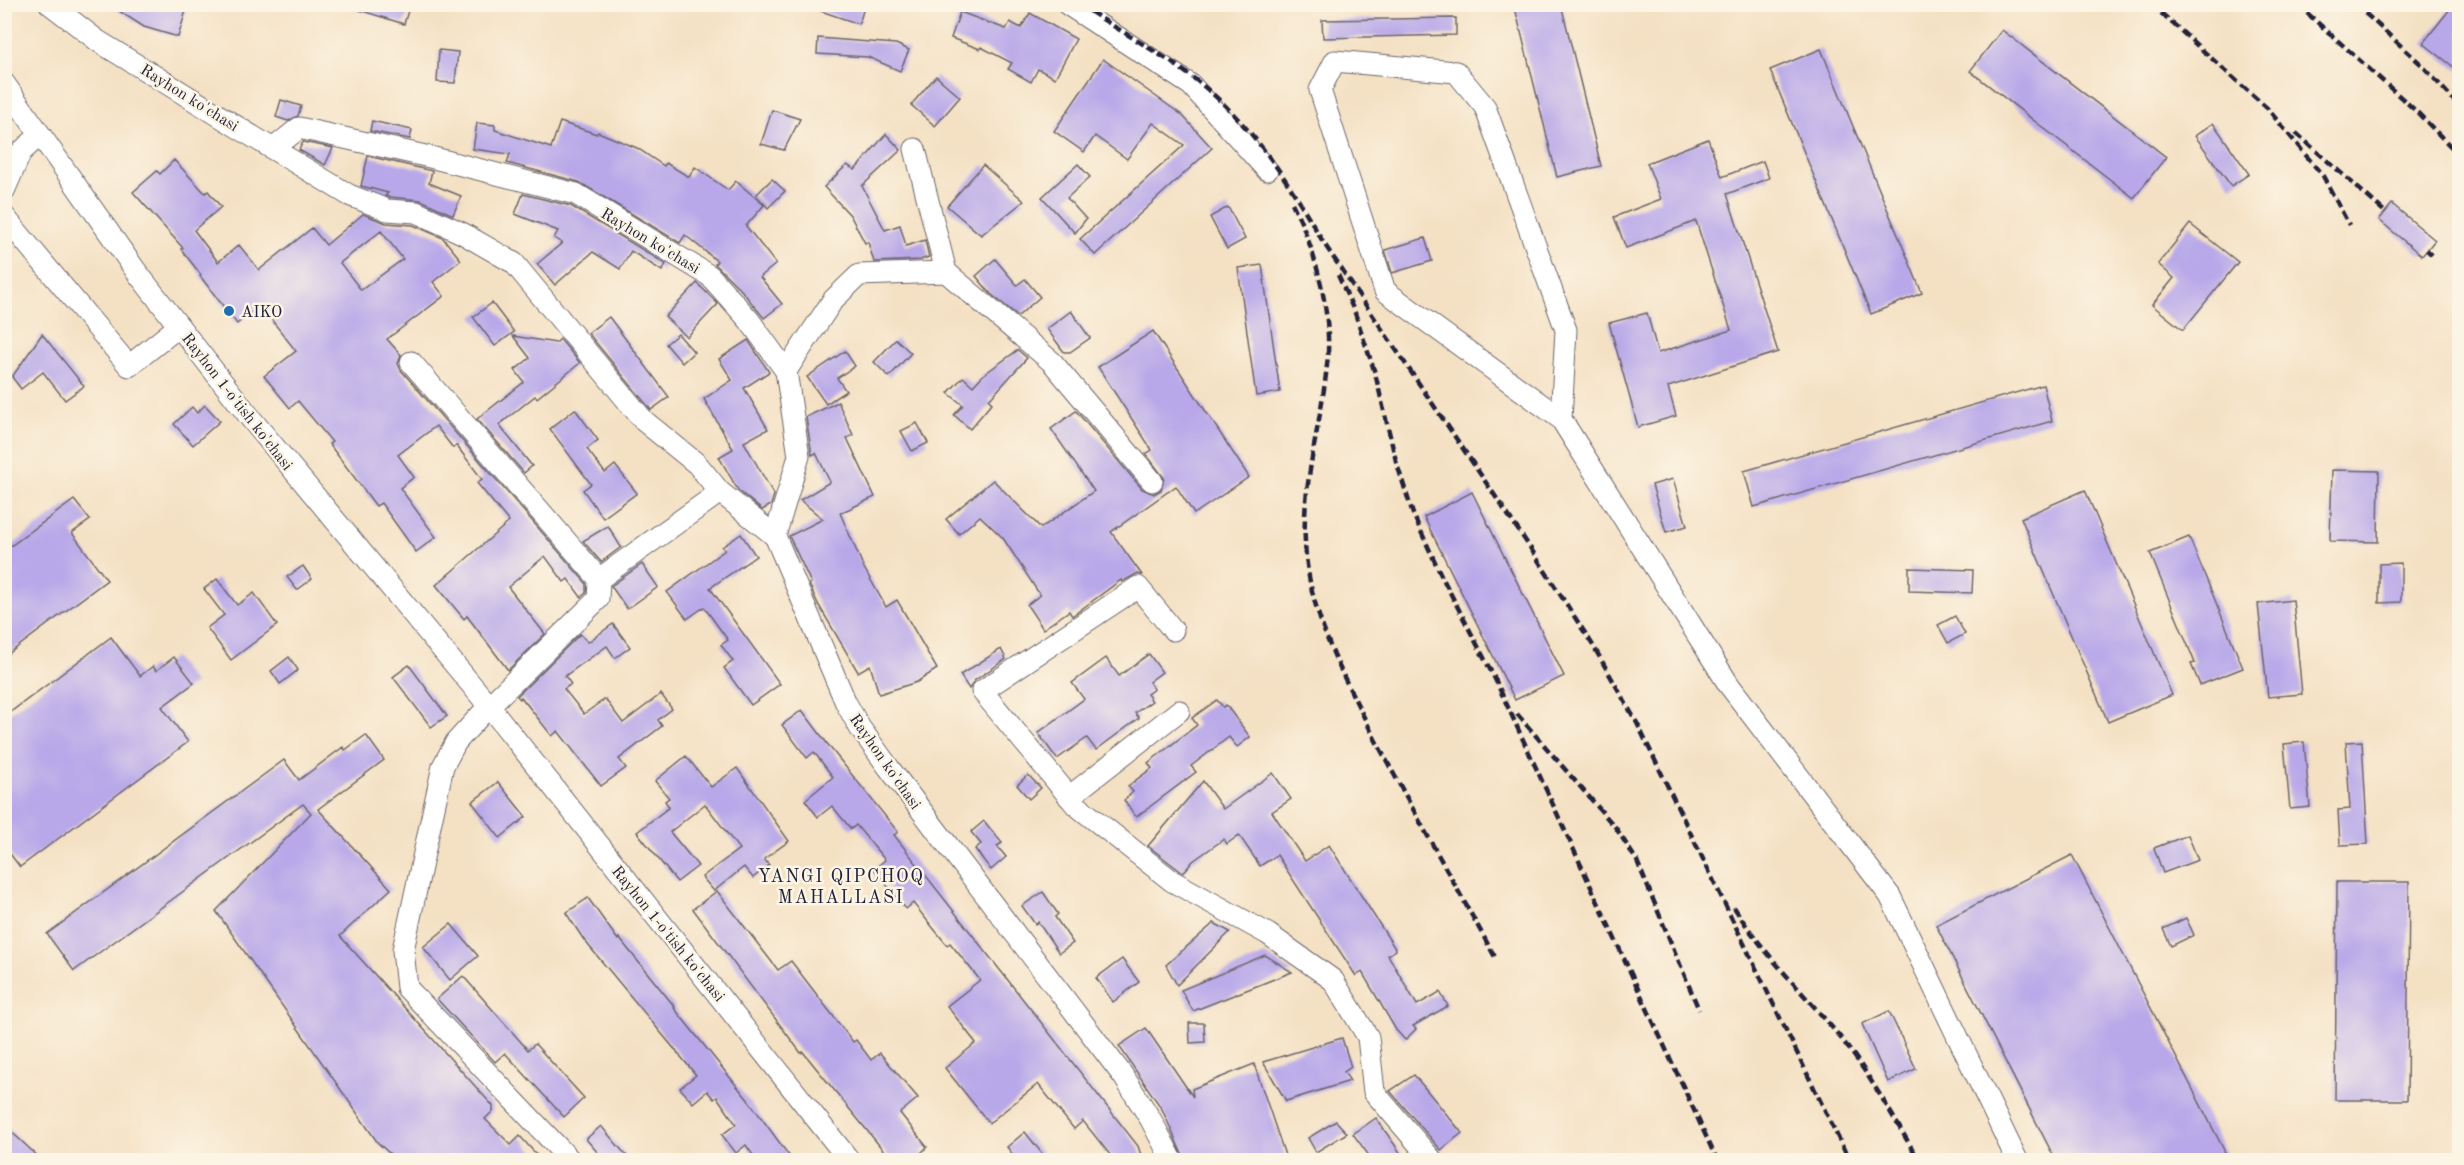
<svg xmlns="http://www.w3.org/2000/svg" width="2464" height="1165" viewBox="0 0 2464 1165" font-family="'Old Standard TT',serif">
<style>
.building{fill:#b8a8e9;fill-rule:evenodd}
.lines{fill:none;stroke-linecap:round;stroke-linejoin:round}
.minor-casing{stroke:#6c656b;stroke-width:23}
.minor{stroke:#fff;stroke-width:21}
.rail{stroke:#22223b;stroke-width:4.5;stroke-dasharray:9 4.5;stroke-linecap:butt}
.poi-dot{fill:#1f6fb2;stroke:#fcf5e5;stroke-width:2}
.labels{text-anchor:middle;stroke-width:5;stroke-linejoin:round;paint-order:stroke}
.street-label{font-size:16px;fill:#22223b;stroke:#fcf5e5}
.poi-label{font-size:16px;fill:#22223b;stroke:#fcf5e5;text-anchor:start}
.neighbourhood-label{font-size:18px;letter-spacing:1.5px;fill:#22223b;stroke:#fcf5e5}
</style>
<rect width="100%" height="100%" fill="#fcf5e5"/>
<filter id="ink" filterUnits="userSpaceOnUse"><feTurbulence type="fractalNoise" baseFrequency=".0167" numOctaves="2"/><feDisplacementMap in="SourceGraphic" scale="12" xChannelSelector="R" yChannelSelector="G"/><feConvolveMatrix kernelMatrix="1 2 1 2 8 2 1 2 1" color-interpolation-filters="sRGB"/></filter>
<filter id="wash" filterUnits="userSpaceOnUse"><feTurbulence type="fractalNoise" baseFrequency=".008" numOctaves="4" result="noise"/><feDisplacementMap in="SourceGraphic" scale="24" xChannelSelector="R" yChannelSelector="G"/><feGaussianBlur stdDeviation="1.35" result="paint"/><feColorMatrix in="noise" values="0 0 0 0 0 0 0 0 0 0 0 0 0 0 0 0 0 1.4 0 .05"/><feComposite in="paint" operator="in"/></filter>
<g filter="url(#wash)">
<rect width="100%" height="100%" fill="#f4e1c4"/>
<g id="blocks">
<g class="building">
<polygon points="108,4 188,4 178,37 144,27"/>
<polygon points="353,4 410,4 404,24 353,8"/>
<polygon points="809,4 865,4 859,24 809,7"/>
<polygon points="1514,4 1561,4 1601,166 1557,177"/>
<polygon points="2454,4 2460,4 2460,72 2423,43"/>
<polygon points="960,12 1006,29 1010,22 1021,28 1030,13 1076,39 1055,78 1038,69 1031,82 1008,69 1012,63 981,47 980,49 951,38"/>
<polygon points="1456,18 1456,35 1323,38 1322,20"/>
<polygon points="2002,30 2166,157 2134,198 1970,71"/>
<polygon points="818,38 896,44 909,50 900,71 868,57 817,54"/>
<polygon points="1821,49 1922,293 1871,314 1770,70"/>
<polygon points="439,50 458,52 455,83 437,82"/>
<polygon points="1103,59 1182,115 1212,148 1095,255 1080,239 1184,145 1153,123 1127,159 1095,136 1084,152 1054,131"/>
<polygon points="936,76 960,97 935,126 911,105"/>
<polygon points="281,100 301,106 298,116 288,121 276,117"/>
<polygon points="772,110 800,119 784,150 761,144"/>
<polygon points="372,121 412,130 410,139 370,131"/>
<polygon points="560,122 597,134 598,132 637,148 664,166 666,163 689,177 695,167 728,190 736,181 764,205 746,226 776,264 760,277 782,304 764,318 742,291 715,264 717,261 685,235 680,243 579,182 507,163 510,154 473,149 477,123 495,125 495,130 551,148"/>
<polygon points="2213,123 2249,174 2231,186 2195,136"/>
<polygon points="886,134 901,150 862,186 885,230 900,225 906,246 925,240 929,257 920,260 874,262 868,242 865,243 850,215 824,187 847,165 855,170"/>
<polygon points="1708,139 1722,177 1763,161 1769,178 1727,194 1778,352 1668,387 1676,416 1638,427 1609,323 1647,313 1658,353 1731,330 1696,221 1626,248 1614,217 1661,199 1647,163"/>
<polygon points="303,142 333,148 325,165 299,150"/>
<polygon points="368,156 432,171 429,183 461,196 453,215 421,200 390,197 385,196 388,193 361,186"/>
<path d="M174,160L205,193L208,191L221,207L194,230L218,262L239,245L259,270L312,228L326,245L363,214L386,223L413,225L443,238L461,260L433,282L444,296L387,339L401,355L398,364L401,370L586,583V593L581,597L568,579L564,582L545,556L508,587L545,634L508,670L467,616L464,619L436,585L509,522L477,483L482,479L456,445L453,448L436,426L398,455L414,477L400,488L436,537L416,552L381,503L376,506L329,444L332,442L298,401L290,408L264,376L296,351L260,305L237,324L200,276L201,275L181,249L183,248L133,192L157,171L160,174ZM381,231L403,259L361,290L340,263Z"/>
<polygon points="1078,164 1090,177 1067,198 1086,219 1075,233 1042,197"/>
<polygon points="983,165 1024,201 981,235 947,206"/>
<polygon points="772,179 785,191 768,208 756,195"/>
<polygon points="523,194 571,206 666,264 662,271 631,251 620,269 593,252 555,285 537,264 562,243 554,238 558,231 515,214"/>
<polygon points="2392,204 2435,240 2422,256 2379,220"/>
<polygon points="1228,207 1245,239 1227,249 1210,217"/>
<polygon points="2190,224 2238,262 2183,330 2152,305 2174,278 2158,264"/>
<polygon points="1425,238 1432,261 1392,273 1385,250"/>
<polygon points="995,259 1017,285 1025,279 1040,297 1018,316 991,294 976,276"/>
<polygon points="1262,265 1280,392 1256,396 1238,268"/>
<polygon points="697,283 718,304 687,337 665,317"/>
<polygon points="492,303 514,332 495,346 473,317"/>
<polygon points="1071,311 1090,338 1070,352 1064,352 1047,329"/>
<polygon points="609,317 669,397 651,410 588,333"/>
<polygon points="1153,331 1249,477 1194,514 1176,486 1111,532 1142,575 1136,574 1122,582 1121,580 1072,616 1069,611 1043,629 1027,605 1040,595 1003,538 980,516 959,534 946,519 993,480 1041,528 1094,491 1051,429 1076,411 1142,489 1154,494 1161,490 1164,478 1146,454 1152,450 1098,367"/>
<polygon points="42,334 84,386 65,400 43,372 21,389 12,377"/>
<polygon points="678,334 694,352 682,363 666,344"/>
<polygon points="513,336 556,343 560,339 580,363 537,398 535,396 499,425 532,466 524,473 477,419 524,382 515,370 530,358"/>
<polygon points="896,339 911,353 889,377 874,362"/>
<polygon points="748,340 769,372 744,388 768,429 744,442 774,495 771,505 762,510 738,490 719,457 733,449 704,399 732,380 719,359"/>
<polygon points="1018,350 1027,358 989,400 992,403 970,429 954,415 963,405 948,393 963,377 973,386 983,375"/>
<polygon points="845,351 855,366 837,378 846,391 826,404 807,377"/>
<polygon points="2043,385 2052,421 1754,507 1744,471"/>
<polygon points="838,402 853,435 847,438 875,497 840,513 864,568 886,607 897,600 937,669 917,682 879,694 870,665 858,672 818,604 809,584 811,583 789,536 823,519 800,500 830,482 816,453 812,455 806,417"/>
<polygon points="205,405 220,421 193,445 174,424 192,407 197,413"/>
<polygon points="575,409 598,440 587,449 605,473 615,465 637,493 603,518 583,490 591,484 550,429"/>
<polygon points="917,423 928,443 912,451 901,431"/>
<polygon points="2332,470 2379,471 2378,542 2330,541"/>
<polygon points="1673,479 1687,526 1666,532 1652,485"/>
<polygon points="2085,490 2172,695 2108,722 2021,518"/>
<polygon points="1472,492 1564,676 1515,700 1424,517"/>
<polygon points="74,500 90,520 72,533 107,580 4,657 4,551"/>
<polygon points="608,526 621,547 601,562 583,541"/>
<polygon points="741,534 756,556 710,588 780,684 751,705 724,668 733,661 721,645 728,640 704,607 687,619 667,592 725,550 722,547"/>
<polygon points="2189,537 2243,668 2200,685 2191,664 2195,663 2150,553"/>
<polygon points="2401,563 2401,602 2379,603 2379,564"/>
<polygon points="642,564 658,587 627,609 611,586"/>
<polygon points="303,566 312,579 297,590 287,577"/>
<polygon points="1909,568 1973,570 1972,593 1909,591"/>
<polygon points="217,579 237,605 254,593 277,625 231,660 207,628 224,615 204,589"/>
<polygon points="2293,600 2302,694 2268,697 2258,604"/>
<polygon points="1955,616 1965,634 1948,643 1938,625"/>
<polygon points="613,624 630,647 615,658 607,646 565,676 571,684 564,689 584,714 605,699 623,723 661,694 672,709 658,720 662,726 619,759 626,768 601,786 558,731 552,736 521,697 520,699 517,696 580,634 588,642"/>
<polygon points="111,637 140,676 153,666 156,671 174,657 194,683 162,707 188,742 20,867 4,846 4,717"/>
<polygon points="1001,649 1006,659 975,680 969,689 960,675"/>
<polygon points="1149,654 1162,672 1149,682 1154,689 1147,694 1152,701 1135,713 1139,718 1096,750 1087,738 1057,759 1038,733 1084,699 1072,683 1106,658 1119,676"/>
<polygon points="289,657 298,670 280,684 271,671"/>
<polygon points="409,665 447,716 431,727 393,677"/>
<polygon points="1217,700 1223,707 1226,705 1250,737 1237,747 1229,737 1191,766 1196,772 1136,817 1124,800 1133,792 1128,786 1152,768 1148,763 1197,725 1192,718"/>
<polygon points="802,710 832,750 898,832 894,835 1138,1146 1143,1161 1115,1161 1083,1121 1074,1129 1038,1084 989,1123 945,1068 976,1043 947,1006 980,980 950,943 947,945 913,903 906,909 874,869 885,860 856,825 851,829 832,806 818,817 805,800 833,777 814,752 807,758 782,725"/>
<polygon points="366,735 384,760 318,809 391,889 340,936 493,1106 493,1111 485,1119 511,1145 520,1136 542,1161 398,1161 378,1143 216,911 311,813 303,804 74,971 47,934 284,760 299,780 343,747 345,750"/>
<polygon points="2362,741 2368,844 2340,845 2338,810 2350,809 2346,742"/>
<polygon points="2304,742 2310,807 2290,809 2284,744"/>
<polygon points="686,756 711,787 737,768 789,841 764,859 769,865 753,878 744,867 714,891 702,877 739,849 705,804 670,832 698,866 677,882 637,832 669,807 665,801 669,798 655,781"/>
<polygon points="1273,773 1291,799 1272,812 1305,861 1329,845 1396,950 1388,955 1417,1005 1440,992 1448,1006 1413,1026 1416,1029 1405,1040 1396,1030 1362,972 1356,976 1277,855 1260,866 1239,835 1227,844 1224,839 1193,861 1183,873 1148,846 1203,781 1223,809"/>
<polygon points="1028,775 1041,788 1029,799 1017,785"/>
<polygon points="498,782 526,817 500,838 472,802"/>
<polygon points="984,821 1002,843 997,846 1006,857 991,870 975,849 981,844 971,832"/>
<polygon points="2188,835 2198,860 2163,873 2154,848"/>
<polygon points="2072,855 2227,1156 2217,1161 2056,1161 1936,925"/>
<polygon points="2337,882 2409,882 2407,1100 2335,1100"/>
<polygon points="717,891 778,970 791,961 853,1042 856,1040 871,1060 880,1053 918,1098 900,1113 927,1147 921,1153 927,1161 892,1161 803,1052 801,1053 693,909"/>
<polygon points="1043,892 1058,914 1055,917 1073,943 1059,953 1038,922 1035,924 1022,906"/>
<polygon points="588,898 618,940 619,938 675,1007 674,1008 749,1101 793,1161 757,1161 746,1145 736,1153 722,1135 736,1124 717,1097 714,1099 707,1091 693,1103 680,1088 696,1075 584,940 566,913"/>
<polygon points="2186,918 2194,935 2171,946 2163,929"/>
<polygon points="1214,923 1230,932 1177,985 1166,965"/>
<polygon points="451,924 478,956 450,980 423,947"/>
<polygon points="1265,955 1292,972 1193,1011 1181,990"/>
<polygon points="1122,959 1139,982 1113,1002 1096,978"/>
<polygon points="463,976 528,1050 535,1044 584,1098 564,1117 505,1053 495,1062 437,999"/>
<polygon points="1889,1011 1916,1069 1888,1082 1862,1024"/>
<polygon points="1189,1023 1204,1023 1205,1042 1190,1043"/>
<polygon points="1146,1028 1193,1097 1192,1089 1254,1064 1287,1161 1185,1161 1162,1109 1119,1046"/>
<polygon points="1342,1038 1351,1067 1344,1072 1350,1081 1286,1101 1263,1062"/>
<polygon points="1414,1075 1462,1133 1441,1150 1390,1091"/>
<polygon points="1376,1118 1406,1161 1373,1161 1353,1134"/>
<polygon points="1336,1121 1347,1133 1316,1152 1308,1138"/>
<polygon points="4,1125 43,1161 4,1161"/>
<polygon points="601,1126 631,1161 605,1161 586,1139"/>
<polygon points="1025,1132 1048,1161 1018,1161 1007,1147"/>
</g>
</g>
</g>
<g filter="url(#ink)">
<use href="#blocks" fill-opacity="0" stroke="#6c656b" stroke-width="1.5"/>
<g class="lines">
<g class="minor-casing">
<g id="minor">
<polyline points="50,4 98,41 273,149 299,128 430,157 576,194 710,276 749,320 786,371 799,456 775,536 846,703 860,728 889,768 1124,1077 1151,1120 1172,1160"/>
<polyline points="1067,4 1191,85 1267,170"/>
<polyline points="4,83 136,271 252,420 489,706 849,1160"/>
<polyline points="273,149 349,195 387,210 416,212 462,233 514,263 644,421 697,464 720,492 775,536"/>
<polyline points="915,149 946,272"/>
<polyline points="4,191 21,152 40,135"/>
<polyline points="4,216 129,366 179,326"/>
<polyline points="411,362 599,579"/>
<polyline points="786,371 833,300 859,275 946,272 1052,362 1152,481"/>
<polyline points="1561,419 1566,330 1485,107 1456,72 1335,61 1320,90 1385,291 1561,419 1729,685 1890,896 2017,1160"/>
<polyline points="1173,630 1138,587 982,691 1076,805 1172,881 1268,934 1333,980 1368,1037 1374,1092 1432,1160"/>
<polyline points="1069,797 1179,711"/>
<polyline points="570,1160 407,988 403,950 443,766 456,742 489,706 598,599 599,579 720,492"/>
</g>
</g>
<use href="#minor" class="minor"/>
<g class="rail">
<path d="M1079,4C1116,29 1156,50 1192,77C1248,119 1289,181 1323,242L1529,546L1594,647L1637,723L1849,1160"/>
<polyline points="2151,4 2267,108 2323,176 2349,225"/>
<polyline points="2297,4 2416,111 2460,156"/>
<polyline points="2355,4 2421,64 2460,107"/>
<polyline points="2296,133 2385,212"/>
<path d="M1292,203C1315,247 1333,315 1327,365C1320,436 1296,498 1308,571C1318,632 1348,685 1375,739C1414,812 1455,885 1495,957"/>
<polyline points="2427,250 2432,255"/>
<polyline points="1338,275 1355,313 1375,373 1396,461 1413,514 1441,575 1495,679 1717,1160"/>
<polyline points="1517,714 1616,828 1637,861 1699,1010"/>
<path d="M1734,907C1763,954 1805,994 1840,1037C1871,1076 1894,1119 1919,1160"/>
</g>
</g>
</g>
<circle class="poi-dot" cx="229" cy="311" r="6"/>
<g class="labels">
<g class="street-label">
<text transform="translate(190 97) rotate(32)" y="6">Rayhon ko'chasi</text>
<text transform="translate(651 240) rotate(31)" y="6">Rayhon ko'chasi</text>
<text transform="translate(238 401) rotate(52)" y="6">Rayhon 1-o'tish ko'chasi</text>
<text transform="translate(886 761) rotate(55)" y="6">Rayhon ko'chasi</text>
<text transform="translate(669 933) rotate(51)" y="6">Rayhon 1-o'tish ko'chasi</text>
</g>
<g class="poi-label">
<text x="241" y="317">AIKO</text>
</g>
<g class="neighbourhood-label">
<text x="841" y="882">YANGI QIPCHOQ<tspan x="841" dy="21">MAHALLASI</tspan></text>
</g>
</g>
<rect width="2464" height="1165" fill="none" stroke="#fcf5e5" stroke-width="24"/>
</svg>
